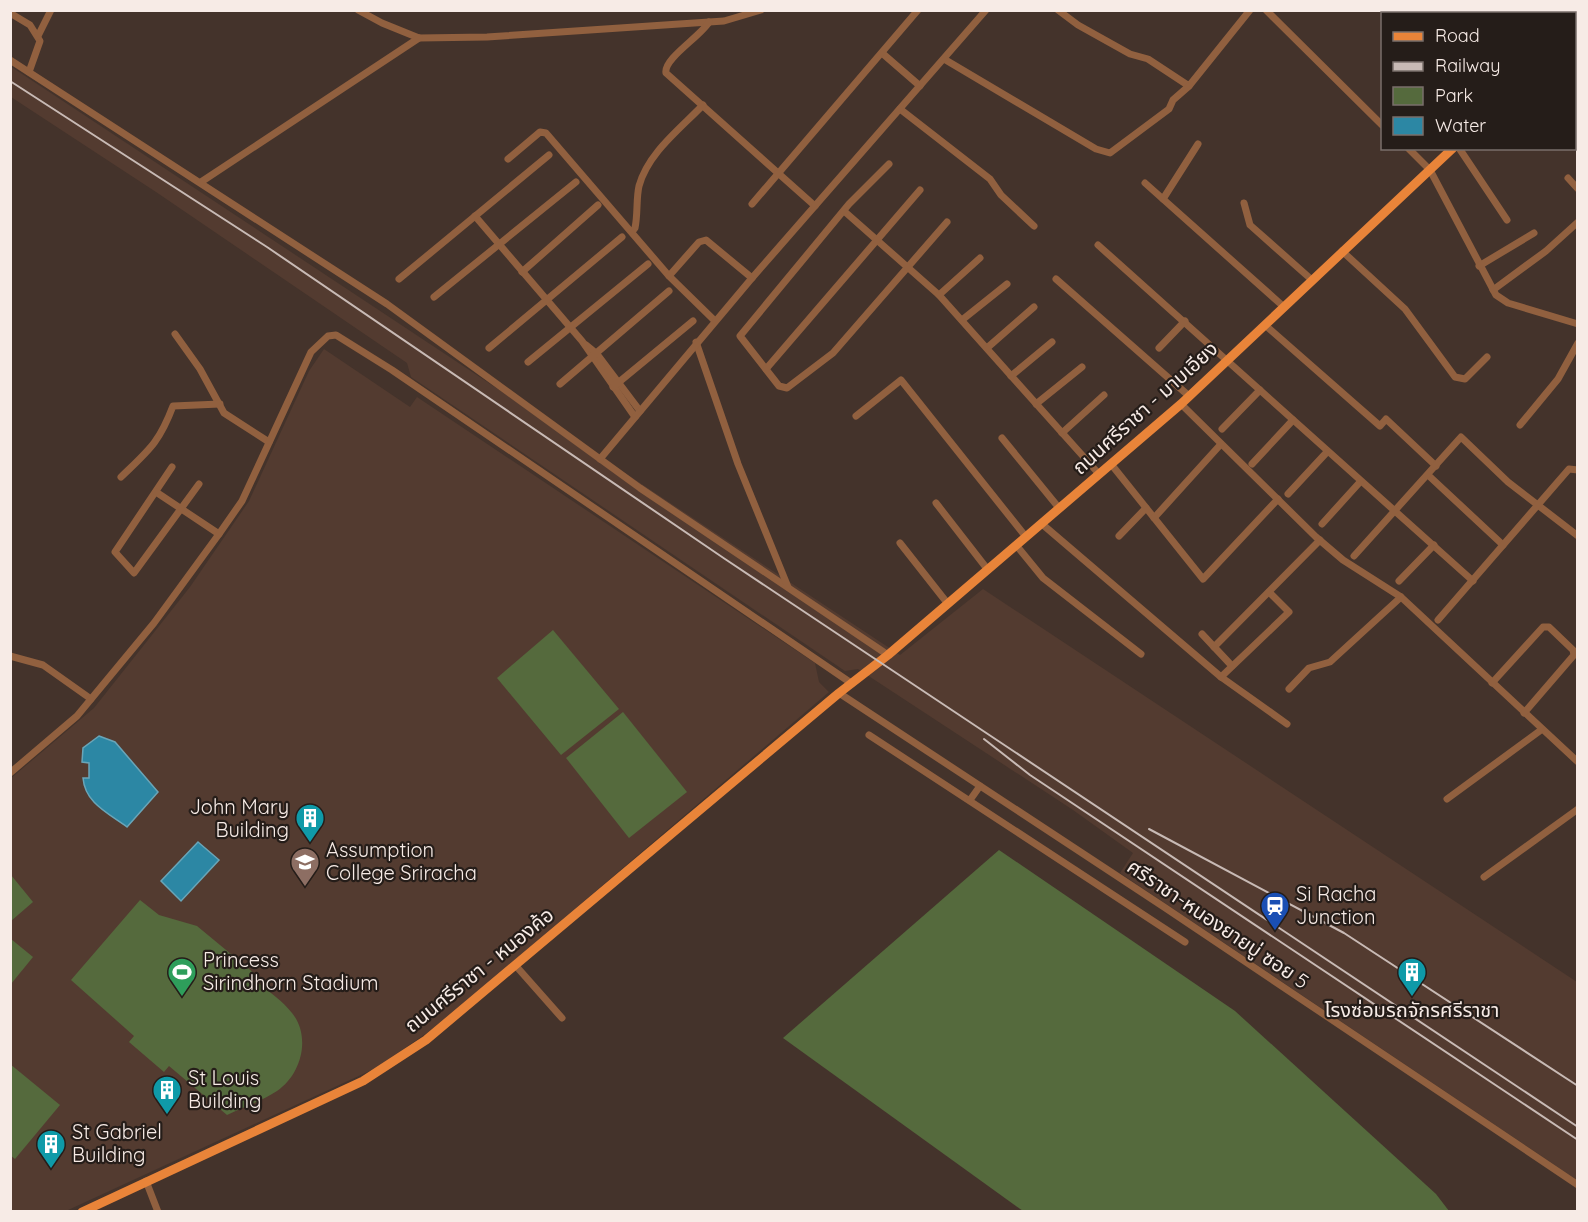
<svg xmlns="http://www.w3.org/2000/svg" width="1588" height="1222" viewBox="0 0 1588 1222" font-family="Quicksand,'Noto Sans Thai',sans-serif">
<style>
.built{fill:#533b30}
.green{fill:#556a3d}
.water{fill:#2c87a4;stroke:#69a5b8;stroke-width:1.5}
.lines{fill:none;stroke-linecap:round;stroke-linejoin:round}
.minor{stroke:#91603f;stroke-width:7}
.major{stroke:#e98439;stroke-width:9}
.rail{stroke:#c8bab5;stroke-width:2}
.labels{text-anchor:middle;stroke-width:4.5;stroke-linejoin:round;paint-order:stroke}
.street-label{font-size:20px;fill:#f7ebe6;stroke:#251d19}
.poi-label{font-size:20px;fill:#f7ebe6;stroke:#251d19;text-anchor:start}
</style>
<rect width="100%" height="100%" fill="#44332b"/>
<g class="built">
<polygon points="1577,10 1575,17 1574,14 1450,14 1447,11"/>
<polygon points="10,66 900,655 983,589 1577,982 1577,1180 1120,873 1133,853 1073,810 858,669 845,671 411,377 407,363 156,192 11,97"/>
<polygon points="324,349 410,407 417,397 815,663 819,682 829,692 473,996 428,1032 376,1068 66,1211 11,1211 10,779 94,708 190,587 249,501 309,371"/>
</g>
<g class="green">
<polygon points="553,630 619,709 561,755 497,678"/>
<polygon points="623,712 687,792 629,838 566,758"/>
<polygon points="999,850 1235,1011 1436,1194 1449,1211 1023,1211 783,1038"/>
<polygon points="11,875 33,902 11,921 10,921"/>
<path d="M140,900L159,915L197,926L260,978L257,982C269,992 283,1001 292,1013C311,1036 302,1074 277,1091C262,1101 243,1107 227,1115L169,1066L164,1072L129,1042L134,1036L71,980Z"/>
<polygon points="11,939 33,957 11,984"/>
<polygon points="10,1064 60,1105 15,1159 10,1155"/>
</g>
<g class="water">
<path d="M99,736L115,742L158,792L127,827C108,813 85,803 83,778H89V763L82,762L83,748Z"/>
<polygon points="198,842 219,860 181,901 161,881"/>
</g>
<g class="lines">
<g class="minor">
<polyline points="358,10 382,23 419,38 487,37 724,21 761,10"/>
<polyline points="1058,10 1078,25 1130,54 1148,59 1189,86 1250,10"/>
<polyline points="1266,10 1382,125"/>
<polyline points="1419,10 1421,14"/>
<polyline points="10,13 30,25 40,41 29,72"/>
<path d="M709,22C701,36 663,59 666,73L815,206"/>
<polyline points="38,36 51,10"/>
<polyline points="882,53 920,86"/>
<polyline points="944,59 1096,149 1110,153 1169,109 1173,100 1189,86"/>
<polyline points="10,60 387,304 640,488 888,655"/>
<polyline points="900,109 990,179 1001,195 1034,226"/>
<polyline points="1408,148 1430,170 1496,295 1508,303 1578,324"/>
<polyline points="1459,148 1507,220"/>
<polyline points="508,159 540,132 546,133 669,276 715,321"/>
<polyline points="889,164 849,204 740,336 779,386 787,388 833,353 947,222"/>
<polyline points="1568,178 1578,189"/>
<polyline points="201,182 419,38"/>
<polyline points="1145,183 1284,307"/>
<polyline points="1163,199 1198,144"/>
<polyline points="1244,203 1250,225 1312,280"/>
<polyline points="752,204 918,10"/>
<polyline points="844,211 939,295 1099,474"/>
<polyline points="475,216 582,341 635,417"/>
<path d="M632,232L635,228C638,214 636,199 639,186C648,153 680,129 703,105"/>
<polyline points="1098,245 1473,581"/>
<polyline points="1342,251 1405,309 1455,377 1465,379 1487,357"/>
<polyline points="1479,266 1534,233"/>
<polyline points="522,272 598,205"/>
<polyline points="669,276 699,242 706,240 752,278"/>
<polyline points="399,279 549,155"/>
<polyline points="1056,279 1189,396"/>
<polyline points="1493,290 1546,251 1578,222"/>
<polyline points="939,295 980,258"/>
<polyline points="434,297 576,182"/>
<polyline points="962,320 1007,284"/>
<polyline points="1265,325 1380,426 1386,419 1436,466"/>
<polyline points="175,334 200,369 224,413 269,442"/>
<polyline points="696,342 738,464 788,587"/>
<polyline points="586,345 597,354 640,411"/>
<polyline points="489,348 622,237"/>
<polyline points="987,348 1034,307"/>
<polyline points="1159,348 1185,321"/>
<polyline points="528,362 648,264"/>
<polyline points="766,369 920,190"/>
<polyline points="1011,376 1052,342"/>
<polyline points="560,384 669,291"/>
<polyline points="613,387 693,321"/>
<polyline points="1036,404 1082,367"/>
<polyline points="1181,404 1316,537 1343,560 1401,597 1578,762"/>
<polyline points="856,416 901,380 1026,537"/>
<polyline points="1520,425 1558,379 1578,343"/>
<polyline points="1222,429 1260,390"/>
<polyline points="1062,433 1104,395"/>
<polyline points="1002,438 1059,508"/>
<polyline points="600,459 752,278 986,10"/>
<polyline points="1111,464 1203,579 1278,499"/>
<polyline points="1252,464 1293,420"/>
<polyline points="172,467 115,552 134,573 199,484"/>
<polyline points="1428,475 1503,545"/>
<path d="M121,477C149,450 159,443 173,406L220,404"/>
<polyline points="156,492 219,534"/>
<polyline points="1288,494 1327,452"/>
<polyline points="936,503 988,570"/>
<polyline points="1154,518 1221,444"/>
<polyline points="1042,524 1221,677 1287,724"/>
<polyline points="1322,524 1360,482"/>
<polyline points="1119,536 1146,508"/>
<polyline points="900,543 948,604"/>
<polyline points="1016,545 1043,578 1141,654"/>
<polyline points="1354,556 1461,437 1508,482 1578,536"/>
<polyline points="1399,581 1434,545"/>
<polyline points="1438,620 1569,469 1578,470"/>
<polyline points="1202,634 1232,666"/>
<polyline points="1214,647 1320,540"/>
<polyline points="10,656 43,665 91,699"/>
<polyline points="1221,677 1289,612 1269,592"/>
<polyline points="1492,683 1543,627 1549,627 1573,650 1574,655 1524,713"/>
<polyline points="1289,689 1309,668 1330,662 1401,597"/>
<polyline points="839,693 1164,907 1578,1185"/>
<polyline points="869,735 1185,942"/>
<polyline points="10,773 77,716 154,623 219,534 242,501 311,352 328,336 336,335 392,370 851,683"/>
<polyline points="1447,799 1541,730"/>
<polyline points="970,800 980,786"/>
<polyline points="1484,877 1578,809"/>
<polyline points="516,966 562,1018"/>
<polyline points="146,1181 158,1212"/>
</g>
<g class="major">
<polyline points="1574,34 1578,31"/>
<polyline points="82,1212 363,1081 426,1040 839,693 888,655 1181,404 1453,148"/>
</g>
<g class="rail">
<polyline points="10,81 267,247 725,559 1578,1127"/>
<polyline points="984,739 1030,775 1578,1140"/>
<polyline points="1149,829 1344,933 1578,1086"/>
</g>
</g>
<defs>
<g id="building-pin" transform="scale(1.5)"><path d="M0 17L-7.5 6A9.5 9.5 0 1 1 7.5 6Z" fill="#0f9aa8" stroke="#251d19"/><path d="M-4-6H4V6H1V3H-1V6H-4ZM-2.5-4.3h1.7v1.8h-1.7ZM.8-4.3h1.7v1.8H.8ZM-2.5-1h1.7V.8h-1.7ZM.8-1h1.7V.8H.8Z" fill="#fff"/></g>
<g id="school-pin" transform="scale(1.5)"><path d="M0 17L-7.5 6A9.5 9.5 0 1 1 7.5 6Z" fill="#8d6e63" stroke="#251d19"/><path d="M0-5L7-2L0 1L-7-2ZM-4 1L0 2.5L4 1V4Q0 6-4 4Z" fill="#fff"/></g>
<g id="station-pin" transform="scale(1.5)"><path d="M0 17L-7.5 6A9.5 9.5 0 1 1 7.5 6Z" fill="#1a4fb4" stroke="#251d19"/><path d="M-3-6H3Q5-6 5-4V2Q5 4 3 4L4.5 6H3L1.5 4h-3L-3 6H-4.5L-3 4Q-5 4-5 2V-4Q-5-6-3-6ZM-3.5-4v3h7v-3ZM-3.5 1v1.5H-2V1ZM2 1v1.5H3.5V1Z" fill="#fff"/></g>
<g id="stadium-pin" transform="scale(1.5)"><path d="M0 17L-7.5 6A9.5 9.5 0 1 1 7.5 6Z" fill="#2e9e5b" stroke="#251d19"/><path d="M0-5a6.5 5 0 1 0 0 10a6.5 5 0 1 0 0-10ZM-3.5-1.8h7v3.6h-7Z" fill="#fff"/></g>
</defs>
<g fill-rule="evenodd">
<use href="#building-pin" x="310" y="818"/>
<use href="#school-pin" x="305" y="862"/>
<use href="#station-pin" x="1275" y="906"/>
<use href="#stadium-pin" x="182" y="972"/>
<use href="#building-pin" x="1412" y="972"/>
<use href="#building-pin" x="167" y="1090"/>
<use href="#building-pin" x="51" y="1144"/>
</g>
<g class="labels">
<g class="street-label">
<text transform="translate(1145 408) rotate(-42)" y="7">ถนนศรีราชา - มาบเอียง</text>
<text transform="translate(1218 924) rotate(34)" y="7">ศรีราชา-หนองยายบู่ ซอย 5</text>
<text transform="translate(479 970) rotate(-39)" y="7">ถนนศรีราชา - หนองค้อ</text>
</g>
<g class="poi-label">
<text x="289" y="814" text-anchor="end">John Mary<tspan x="289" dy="23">Building</tspan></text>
<text x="326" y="857">Assumption<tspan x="326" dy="23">College Sriracha</tspan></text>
<text x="1296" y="901">Si Racha<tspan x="1296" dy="23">Junction</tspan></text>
<text x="203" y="967">Princess<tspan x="203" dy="23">Sirindhorn Stadium</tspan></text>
<text x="1412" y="1017" text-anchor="middle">โรงซ่อมรถจักรศรีราชา</text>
<text x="188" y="1085">St Louis<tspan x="188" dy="23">Building</tspan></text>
<text x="72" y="1139">St Gabriel<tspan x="72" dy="23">Building</tspan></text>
</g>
</g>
<rect width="1588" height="1222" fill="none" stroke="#f7ebe6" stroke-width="24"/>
<rect x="1381" y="12" width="195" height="138" fill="#251d19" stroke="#796f6b" stroke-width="1.5"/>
<rect x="1393" y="32" width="30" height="9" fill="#e98439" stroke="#796f6b" stroke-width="1.5"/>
<text x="1435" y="42" font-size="18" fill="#f7ebe6">Road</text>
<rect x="1393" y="62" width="30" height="9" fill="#c8bab5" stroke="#796f6b" stroke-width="1.5"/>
<text x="1435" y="72" font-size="18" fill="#f7ebe6">Railway</text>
<rect x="1393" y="87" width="30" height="18" fill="#556a3d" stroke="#796f6b" stroke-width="1.5"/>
<text x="1435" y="102" font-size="18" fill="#f7ebe6">Park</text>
<rect x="1393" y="117" width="30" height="18" fill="#2c87a4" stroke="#796f6b" stroke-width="1.5"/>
<text x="1435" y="132" font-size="18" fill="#f7ebe6">Water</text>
</svg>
